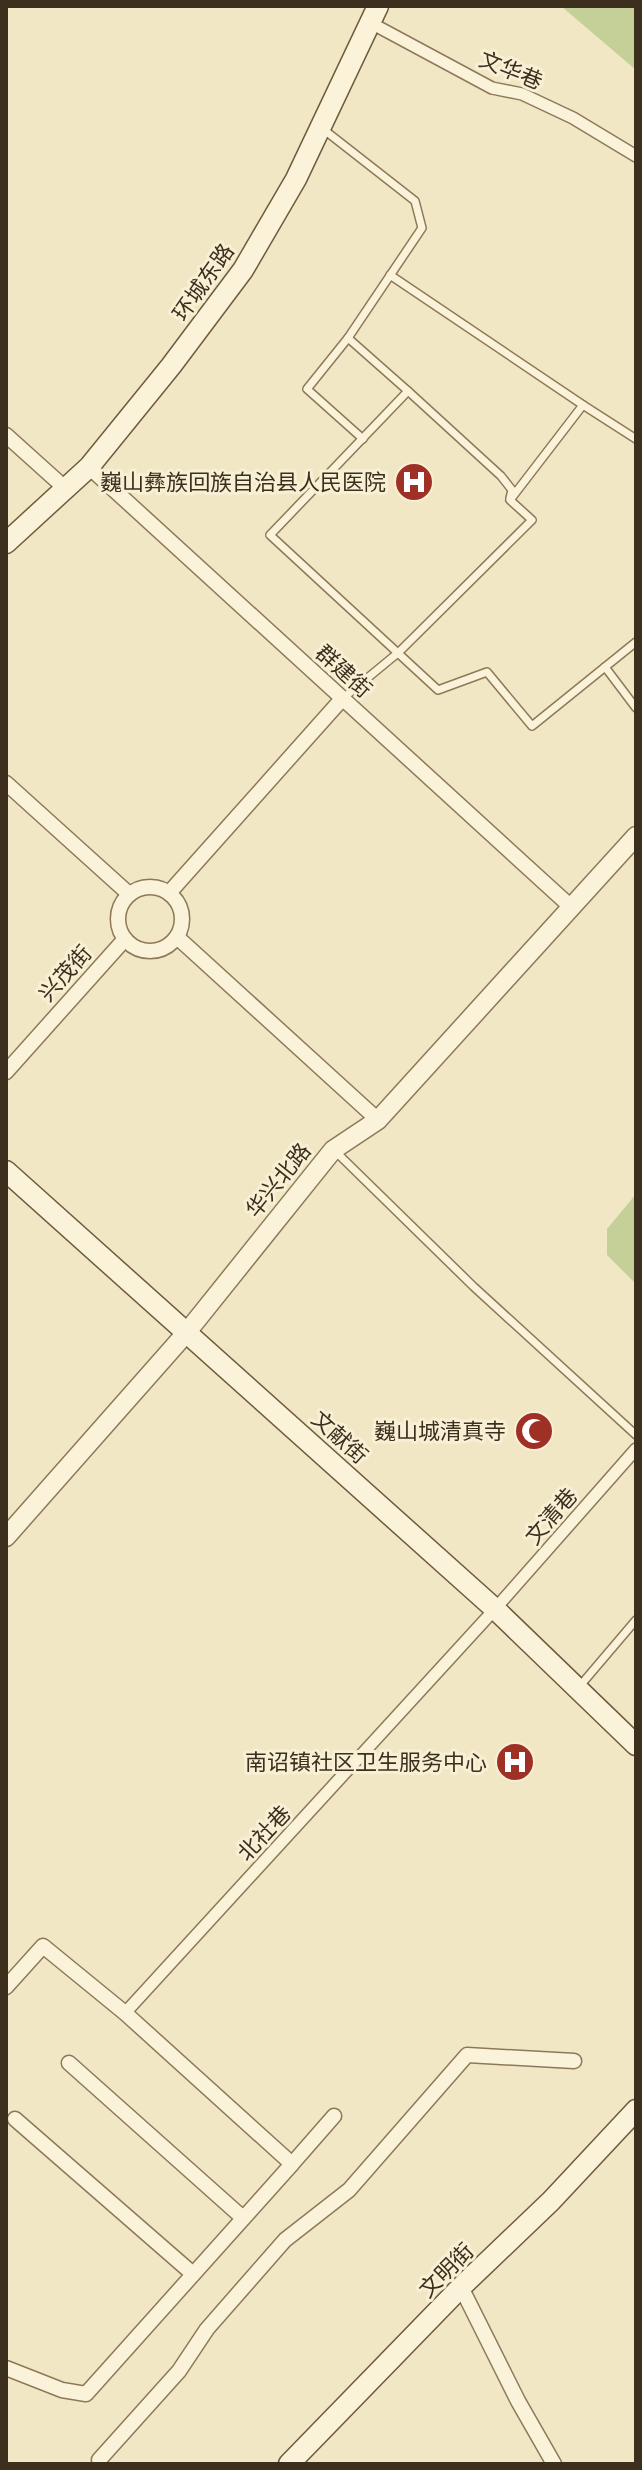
<svg xmlns="http://www.w3.org/2000/svg" width="642" height="2470" viewBox="0 0 642 2470" font-family="Lora,'Noto Sans SC',serif">
<style>
.green{fill:#c4d098}
.lines{fill:none;stroke-linecap:round;stroke-linejoin:round}
.service-casing{stroke:#8d795a;stroke-width:10}
.pedestrian-casing{stroke:#8d795a;stroke-width:14}
.minor-casing{stroke:#8d795a;stroke-width:17}
.tertiary-casing{stroke:#8d795a;stroke-width:21}
.secondary-casing{stroke:#6f5a3d;stroke-width:23}
.service{stroke:#fbf3d9;stroke-width:7}
.pedestrian{stroke:#fbf3d9;stroke-width:11}
.minor{stroke:#fbf3d9;stroke-width:14}
.tertiary{stroke:#fbf3d9;stroke-width:18}
.secondary{stroke:#fbf3d9;stroke-width:20}
.labels{text-anchor:middle;stroke-width:6;stroke-linejoin:round;paint-order:stroke}
.street-label{font-size:22px;fill:#3c2f1e;stroke:#f8f0d5}
.poi-label{font-size:22px;fill:#3c2f1e;stroke:#f8f0d5;text-anchor:end}
</style>
<rect width="100%" height="100%" fill="#f1e7c5"/>
<g class="green">
<polygon points="561,6 636,6 636,70"/>
<polygon points="636,1194 636,1284 607,1255 607,1229"/>
</g>
<g class="lines">
<g class="service-casing">
<g id="service">
<polyline points="323,129 415,201 422,228 348,338 408,391 270,535 438,690 487,672 532,726 636,642"/>
<polyline points="348,338 307,389 363,439"/>
<polyline points="408,391 501,476 512,490 510,498"/>
<polyline points="583,405 636,439"/>
<polyline points="605,667 636,708"/>
<polyline points="342,699 399,652 532,520 510,500 583,405 390,275"/>
<polyline points="335,1151 474,1287 636,1435"/>
<polyline points="579,1687 636,1620"/>
</g>
</g>
<g class="pedestrian-casing">
<g id="pedestrian">
<polyline points="371,23 492,88 522,94 573,118 636,156"/>
<polyline points="125,2013 495,1609 636,1449"/>
</g>
</g>
<g class="minor-casing">
<g id="minor">
<polyline points="6,435 66,489"/>
<polyline points="89,467 570,906"/>
<polyline points="6,783 129,894"/>
<circle cx="150" cy="919" r="32"/>
<polyline points="169,893 342,699"/>
<polyline points="177,937 378,1120"/>
<polyline points="6,1072 125,939"/>
<polyline points="6,1987 43,1946 125,2013 292,2164 86,2394 62,2390 6,2368"/>
<polyline points="69,2063 243,2218"/>
<polyline points="15,2119 193,2274"/>
<polyline points="292,2164 334,2116"/>
<polyline points="461,2287 518,2401 554,2464"/>
<polyline points="99,2460 179,2371 207,2329 285,2240 349,2190 467,2055 574,2061"/>
</g>
</g>
<g class="tertiary-casing">
<polyline id="tertiary" points="6,1537 187,1332 333,1150 378,1120 636,836"/>
</g>
<g class="secondary-casing">
<g id="secondary">
<polyline points="6,543 89,467 171,366 243,270 296,179 378,6"/>
<polyline points="6,1171 495,1609 636,1745"/>
<polyline points="289,2464 461,2287 551,2201 636,2110"/>
</g>
</g>
<use href="#service" class="service"/>
<use href="#pedestrian" class="pedestrian"/>
<use href="#minor" class="minor"/>
<use href="#tertiary" class="tertiary"/>
<use href="#secondary" class="secondary"/>
</g>
<defs>
<g id="hospital-disc" transform="scale(2)"><circle r="9.5" fill="#9f3026" stroke="#f8f0d5"/><path d="M-5-5h3v3.5h4V-5h3V5h-3V1.5h-4V5h-3Z" fill="#fff"/></g>
<g id="mosque-disc" transform="scale(2)"><circle r="9.5" fill="#9f3026" stroke="#f8f0d5"/><path d="M3.5-4.9A6 6 0 1 0 3.5 4.9A5 5 0 1 1 3.5-4.9Z" fill="#fff"/></g>
</defs>
<g fill-rule="evenodd">
<use href="#hospital-disc" x="414" y="482"/>
<use href="#mosque-disc" x="534" y="1431"/>
<use href="#hospital-disc" x="515" y="1762"/>
</g>
<g class="labels">
<g class="street-label">
<text transform="translate(511 70) rotate(22)" y="8">文华巷</text>
<text transform="translate(203 282) rotate(-55)" y="8">环城东路</text>
<text transform="translate(344 671) rotate(42)" y="8">群建街</text>
<text transform="translate(65 973) rotate(-48)" y="8">兴茂街</text>
<text transform="translate(278 1180) rotate(-51)" y="8">华兴北路</text>
<text transform="translate(340 1437) rotate(42)" y="8">文献街</text>
<text transform="translate(551 1516) rotate(-49)" y="8">文清巷</text>
<text transform="translate(264 1833) rotate(-47)" y="8">北社巷</text>
<text transform="translate(446 2270) rotate(-45)" y="8">文明街</text>
</g>
<g class="poi-label">
<text x="386" y="490">巍山彝族回族自治县人民医院</text>
<text x="506" y="1439">巍山城清真寺</text>
<text x="487" y="1770">南诏镇社区卫生服务中心</text>
</g>
</g>
<rect width="642" height="2470" fill="none" stroke="#3c2f1e" stroke-width="16"/>
</svg>
